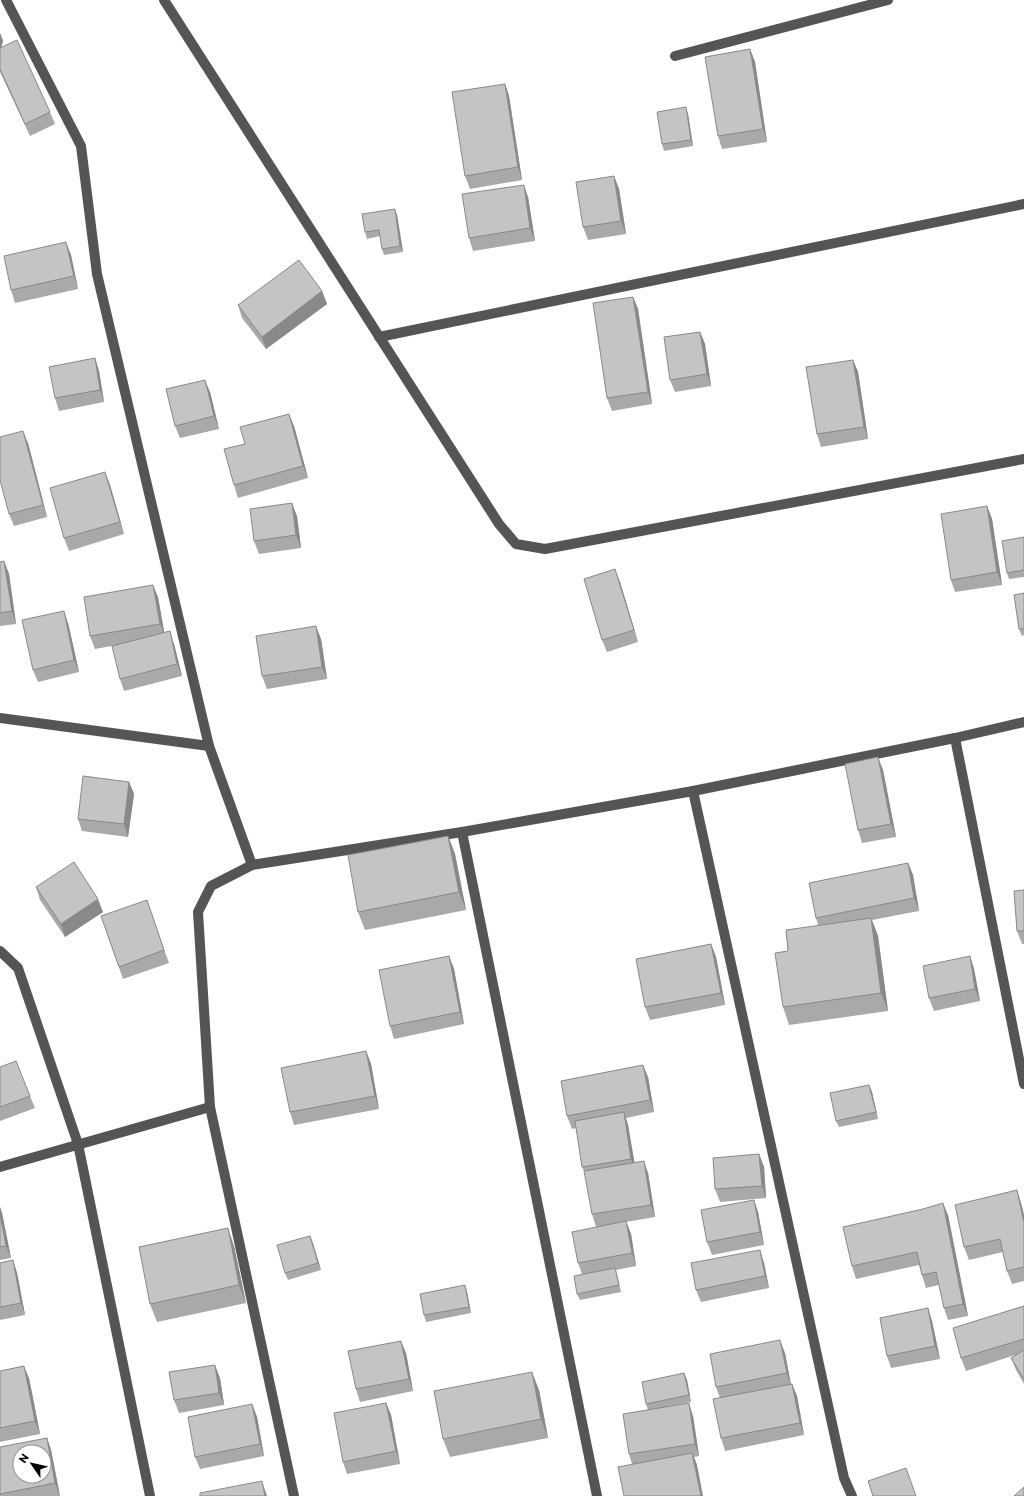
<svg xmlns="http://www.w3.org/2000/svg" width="1024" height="1496" viewBox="0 0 1024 1496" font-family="Commissioner,sans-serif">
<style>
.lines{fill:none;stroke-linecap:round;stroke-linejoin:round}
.minor{stroke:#555;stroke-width:10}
.wall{fill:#a9a9a9}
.shaded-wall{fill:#898989}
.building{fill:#c4c4c4;stroke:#898989;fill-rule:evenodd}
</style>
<rect width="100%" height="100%" fill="#fff"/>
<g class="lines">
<g class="minor">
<polyline points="6,0 81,146 97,274 209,746 252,865"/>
<polyline points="164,0 499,524 516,544 545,549 1024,459"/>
<polyline points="675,56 888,0"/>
<polyline points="379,337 1024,204"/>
<polyline points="0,718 209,746"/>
<polyline points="955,738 1024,1084"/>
<polyline points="693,791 844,1478 852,1496"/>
<polyline points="462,832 597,1496"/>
<polyline points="0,951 18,968 78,1144 150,1496"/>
<polyline points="0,1167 210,1107"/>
<polyline points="294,1496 210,1107 198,912 211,886 252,865 462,832 693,791 955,738 1024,722"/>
</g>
</g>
<g class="wall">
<polygon points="0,33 3,41 1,47 50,112 55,124 30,136 0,72"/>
<polygon points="750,49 755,62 767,142 722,149 718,136"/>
<polygon points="505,84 509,96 522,180 470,189 465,176"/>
<polygon points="688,114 693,146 664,151 662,144"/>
<polygon points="614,176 619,189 626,234 588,240 583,227"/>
<polygon points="528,197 535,241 473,251 469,238"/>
<polygon points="397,215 403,252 384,255 382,249 380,236 367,239 365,232"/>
<polygon points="71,255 78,289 15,303 11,290"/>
<polygon points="322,291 327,304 266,349 242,318 238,305"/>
<polygon points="633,297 638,309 652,404 612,411 607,398"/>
<polygon points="700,332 705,344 711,386 675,392 670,380"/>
<polygon points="95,358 99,371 104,402 59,411 55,398"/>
<polygon points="853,360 858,372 868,439 821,447 817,434"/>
<polygon points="210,392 219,429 180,438 175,426"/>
<polygon points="294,426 308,478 238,498 234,485 245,444"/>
<polygon points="28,443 47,517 14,526 9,514"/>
<polygon points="105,472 110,485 124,534 69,551 64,538"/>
<polygon points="987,506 992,519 1002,585 955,592 951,580"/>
<polygon points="297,516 301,548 259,554 254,541"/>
<polygon points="1024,537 1024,577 1009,579 1007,573"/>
<polygon points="4,561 9,574 16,624 0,626 0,562"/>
<polygon points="620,582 638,642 607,652 602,640"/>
<polygon points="1024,593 1024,635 1022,636 1019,629"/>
<polygon points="158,597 164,633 174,644 182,676 124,691 120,679 117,645 95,649 90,636"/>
<polygon points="68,623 79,672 38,682 33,670"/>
<polygon points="321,639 327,679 267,689 262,676"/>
<polygon points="883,770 896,837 862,843 858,830"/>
<polygon points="129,782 134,794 128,837 82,831 78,819"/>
<polygon points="448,836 455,854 466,910 365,930 358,912"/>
<polygon points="908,863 913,875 919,911 872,920 878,936 888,1011 789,1025 783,1007 788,951 818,925 816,918"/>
<polygon points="36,887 103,912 65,937 40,900"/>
<polygon points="1024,890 1024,944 1022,944 1017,931"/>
<polygon points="151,913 169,963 123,979 101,916"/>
<polygon points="711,944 716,957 725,1005 650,1020 645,1007"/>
<polygon points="449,956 454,969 464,1024 394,1039 390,1026"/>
<polygon points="970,956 974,969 980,1001 934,1011 929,998"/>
<polygon points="366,1051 371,1064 379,1109 294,1125 290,1112"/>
<polygon points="0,1067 30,1096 35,1108 0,1121"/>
<polygon points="648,1077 654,1112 626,1118 628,1125 634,1162 648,1173 655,1217 626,1222 631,1234 636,1266 616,1270 617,1274 621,1292 580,1300 577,1294 582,1274 578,1263 596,1227 592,1214 585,1173 582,1167 576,1128 572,1129 567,1116"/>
<polygon points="869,1085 872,1092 878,1119 839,1127 836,1121"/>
<polygon points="759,1154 764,1167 766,1198 720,1202 715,1189"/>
<polygon points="1017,1190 1021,1203 1024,1215 1024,1281 1012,1284 1007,1271 1003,1252 969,1260 964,1247"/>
<polygon points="754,1200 758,1212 764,1245 712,1255 707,1242"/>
<polygon points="0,1207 2,1213 11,1258 0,1260"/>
<polygon points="948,1215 968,1316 948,1320 944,1308 939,1285 926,1288 922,1275 919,1265 856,1279 852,1266"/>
<polygon points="310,1236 321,1270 288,1280 285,1273"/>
<polygon points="234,1246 246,1303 157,1322 150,1304"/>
<polygon points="760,1250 764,1263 769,1288 701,1302 696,1290"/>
<polygon points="13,1260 17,1273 25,1315 0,1320 0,1263"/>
<polygon points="465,1285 467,1292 471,1313 426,1322 424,1315"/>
<polygon points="1024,1306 1024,1384 1016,1370 1011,1358 1015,1355 966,1371 961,1358"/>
<polygon points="928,1308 932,1321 940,1359 891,1368 887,1356"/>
<polygon points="406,1353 413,1391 360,1402 356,1389"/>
<polygon points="785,1353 791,1384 792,1384 797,1396 804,1435 725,1451 721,1438 720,1398 716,1387"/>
<polygon points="0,1371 29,1378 40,1434 0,1442"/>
<polygon points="684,1373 687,1380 691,1402 669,1406 693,1416 699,1456 694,1457 697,1465 632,1464 629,1454 648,1410 646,1404"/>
<polygon points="220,1378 224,1405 179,1413 174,1400"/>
<polygon points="539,1390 548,1438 450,1457 443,1439"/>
<polygon points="386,1403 391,1415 400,1464 347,1474 343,1462"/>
<polygon points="252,1404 257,1417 264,1456 200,1469 195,1457"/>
<polygon points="47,1438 51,1450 60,1496 0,1496 0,1447"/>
</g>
<g class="shaded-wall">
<polygon points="0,33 3,41 0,52"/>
<polygon points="750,49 755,62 767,142 763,129"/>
<polygon points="505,84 509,96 522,180 518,167"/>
<polygon points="686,107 688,114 693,146 691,140"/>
<polygon points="614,176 619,189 626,234 621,221"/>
<polygon points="524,185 528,197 535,241 530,228"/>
<polygon points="395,209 397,215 403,252 400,246"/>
<polygon points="66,242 71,255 78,289 74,276"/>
<polygon points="322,291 327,304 266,349 262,337"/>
<polygon points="633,297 638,309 652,404 648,392"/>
<polygon points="700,332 705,344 711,386 707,374"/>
<polygon points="95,358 99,371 104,402 100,390"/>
<polygon points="853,360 858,372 868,439 864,427"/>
<polygon points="205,380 210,392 219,429 214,416"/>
<polygon points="289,414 294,426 308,478 303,466"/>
<polygon points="23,431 28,443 47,517 43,505"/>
<polygon points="105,472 110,485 124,534 120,522"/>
<polygon points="292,503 297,516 301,548 296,535"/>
<polygon points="987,506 992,519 1002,585 997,572"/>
<polygon points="4,561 9,574 16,624 12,611"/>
<polygon points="615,569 620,582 638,642 634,630"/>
<polygon points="153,585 158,597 165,636 160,624"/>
<polygon points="64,611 68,623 79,672 74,660"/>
<polygon points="316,626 321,639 327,679 322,667"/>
<polygon points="170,631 174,644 182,676 177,664"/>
<polygon points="878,757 883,770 896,837 891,824"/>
<polygon points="129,782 134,794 128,837 124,824"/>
<polygon points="448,836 455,854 466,910 459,892"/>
<polygon points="908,863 913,875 919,911 914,898"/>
<polygon points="98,899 103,912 65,937 61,924"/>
<polygon points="871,918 878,936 888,1011 881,993"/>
<polygon points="711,944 716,957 725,1005 721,993"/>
<polygon points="449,956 454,969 464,1024 460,1012"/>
<polygon points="970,956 974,969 980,1001 975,989"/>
<polygon points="366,1051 371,1064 379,1109 375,1096"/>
<polygon points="643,1065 648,1077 654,1112 650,1100"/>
<polygon points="869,1085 872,1092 878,1119 876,1112"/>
<polygon points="624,1112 628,1125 636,1171 631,1159"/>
<polygon points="759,1154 764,1167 766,1198 762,1186"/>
<polygon points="644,1161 648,1173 655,1217 651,1205"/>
<polygon points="1017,1190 1021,1203 1024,1215 1024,1223"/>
<polygon points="754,1200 758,1212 764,1245 760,1232"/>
<polygon points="943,1203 948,1215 968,1316 963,1304"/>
<polygon points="0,1207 2,1213 11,1258 6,1246 0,1213"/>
<polygon points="626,1221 631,1234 636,1266 632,1253"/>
<polygon points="228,1228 234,1246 246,1303 239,1285"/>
<polygon points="310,1236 313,1243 321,1270 318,1263"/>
<polygon points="760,1250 764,1263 769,1288 765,1276"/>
<polygon points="13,1260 17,1273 25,1315 21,1303"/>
<polygon points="465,1285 467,1292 471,1313 469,1307"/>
<polygon points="928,1308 932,1321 940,1359 935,1346"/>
<polygon points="780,1340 785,1353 791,1386 787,1373"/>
<polygon points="401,1341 406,1353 413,1391 409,1379"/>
<polygon points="215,1365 220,1378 224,1405 219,1393"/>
<polygon points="24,1366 29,1378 40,1434 35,1421"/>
<polygon points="532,1372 539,1390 548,1438 541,1419"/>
<polygon points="684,1373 687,1380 691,1402 689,1395"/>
<polygon points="792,1384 797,1396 804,1435 800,1423"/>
<polygon points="386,1403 391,1415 400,1464 396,1451"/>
<polygon points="689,1403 693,1416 699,1456 695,1444"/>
<polygon points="252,1404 257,1417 264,1456 260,1444"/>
<polygon points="47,1438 51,1450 60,1496 55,1483"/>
<polygon points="692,1453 697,1465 703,1496 701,1496"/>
<polygon points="262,1481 267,1496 265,1496"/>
</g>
<g class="building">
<polygon points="17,40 50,112 25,124 0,69 0,48"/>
<polygon points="750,49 763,129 718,136 705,57"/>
<polygon points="505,84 518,167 465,176 452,92"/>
<polygon points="686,107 691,140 662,144 657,112"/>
<polygon points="614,176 621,221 583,227 576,182"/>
<polygon points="524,185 530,228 469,238 462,194"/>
<polygon points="395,209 400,246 382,249 379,230 365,232 362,214"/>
<polygon points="66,242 74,276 11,290 4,256"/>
<polygon points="299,260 322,291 262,337 238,305"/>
<polygon points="633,297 648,392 607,398 593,303"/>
<polygon points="700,332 707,374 670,380 664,337"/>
<polygon points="95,358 100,390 55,398 49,367"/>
<polygon points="853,360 864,427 817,434 806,367"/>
<polygon points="205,380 214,416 175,426 166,389"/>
<polygon points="289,414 303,466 234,485 224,449 245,444 240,427"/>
<polygon points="23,431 43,505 9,514 0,480 0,437"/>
<polygon points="105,472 120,522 64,538 50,488"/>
<polygon points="292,503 296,535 254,541 250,509"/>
<polygon points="987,506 997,572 951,580 941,514"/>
<polygon points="1024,537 1024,570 1007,573 1002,541"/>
<polygon points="4,561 12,611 0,613 0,562"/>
<polygon points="615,569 634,630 602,640 584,579"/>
<polygon points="153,585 160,624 90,636 84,597"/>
<polygon points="1024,593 1024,629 1019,629 1014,595"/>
<polygon points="64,611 74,660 33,670 22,620"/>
<polygon points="316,626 322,667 262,676 256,636"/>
<polygon points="170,631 177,664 120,679 112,646"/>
<polygon points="878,757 891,824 858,830 845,764"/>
<polygon points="83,776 129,782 124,824 78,819"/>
<polygon points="448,836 459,892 358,912 348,855"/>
<polygon points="74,862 98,899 61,924 36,887"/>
<polygon points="908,863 914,898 816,918 809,883"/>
<polygon points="1024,890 1024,931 1017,931 1014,891"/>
<polygon points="147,900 164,950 119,967 101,916"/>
<polygon points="871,918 881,993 783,1007 775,953 788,951 786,930"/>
<polygon points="711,944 721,993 645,1007 636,959"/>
<polygon points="449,956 460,1012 390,1026 379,970"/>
<polygon points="970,956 975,989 929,998 923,966"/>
<polygon points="366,1051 375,1096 290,1112 281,1068"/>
<polygon points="16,1061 30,1096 0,1107 0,1067"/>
<polygon points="643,1065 650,1100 567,1116 561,1081"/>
<polygon points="869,1085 876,1112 836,1121 830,1093"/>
<polygon points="624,1112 631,1159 582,1167 575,1121"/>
<polygon points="759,1154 762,1186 715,1189 713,1158"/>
<polygon points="644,1161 651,1205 592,1214 584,1171"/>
<polygon points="1017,1190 1024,1223 1024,1267 1007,1271 1000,1239 964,1247 955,1205"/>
<polygon points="754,1200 760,1232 707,1242 701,1210"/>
<polygon points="943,1203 963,1304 944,1308 936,1272 922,1275 917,1252 852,1266 843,1227 923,1209"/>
<polygon points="0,1213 6,1246 0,1247"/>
<polygon points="626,1221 632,1253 578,1263 572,1232"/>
<polygon points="228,1228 239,1285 150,1304 139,1247"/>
<polygon points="310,1236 318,1263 285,1273 277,1245"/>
<polygon points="760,1250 765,1276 696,1290 691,1263"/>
<polygon points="13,1260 21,1303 0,1307 0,1263"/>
<polygon points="615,1268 619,1285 577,1294 574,1276"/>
<polygon points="465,1285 469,1307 424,1315 420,1294"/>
<polygon points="1024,1306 1024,1339 961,1358 953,1328"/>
<polygon points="928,1308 935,1346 887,1356 880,1318"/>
<polygon points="780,1340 787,1373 716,1387 710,1354"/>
<polygon points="401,1341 409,1379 356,1389 348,1351"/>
<polygon points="1024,1350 1024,1379 1011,1358"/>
<polygon points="215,1365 219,1393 174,1400 169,1372"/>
<polygon points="24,1366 35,1421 0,1428 0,1371"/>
<polygon points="532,1372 541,1419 443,1439 434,1391"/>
<polygon points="684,1373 689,1395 646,1404 642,1382"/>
<polygon points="792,1384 800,1423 721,1438 713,1399"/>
<polygon points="386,1403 396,1451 343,1462 334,1413"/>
<polygon points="689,1403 695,1444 629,1454 623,1414"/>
<polygon points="252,1404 260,1444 195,1457 188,1417"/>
<path d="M47,1438L55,1483L0,1494V1447ZM20,1452H44V1476H20Z"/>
<polygon points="692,1453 701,1496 624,1496 618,1467"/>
<polygon points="906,1468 916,1496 873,1496 868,1481"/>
<polygon points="262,1481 265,1496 200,1496 200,1493"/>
<polygon points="1024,1487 1024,1496 1014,1496"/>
</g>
<g transform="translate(32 1464) rotate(304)"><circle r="19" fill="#ffffff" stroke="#999999"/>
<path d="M0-3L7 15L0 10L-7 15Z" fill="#000000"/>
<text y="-6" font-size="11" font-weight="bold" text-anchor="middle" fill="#000000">N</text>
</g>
</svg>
